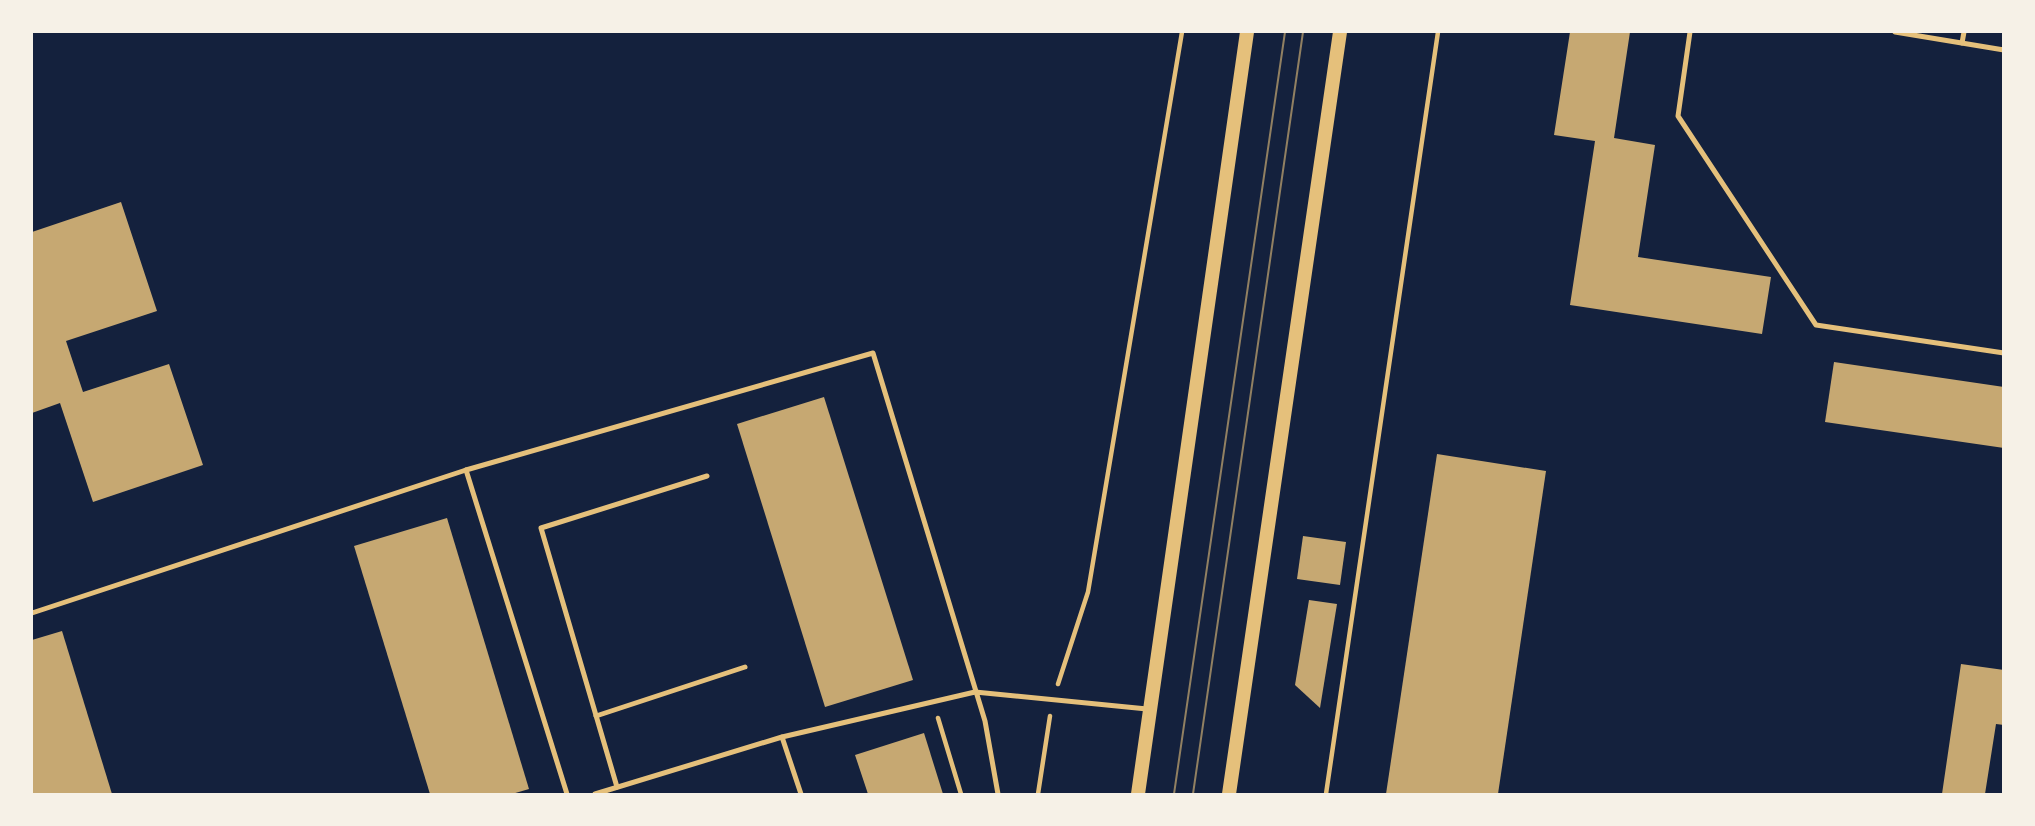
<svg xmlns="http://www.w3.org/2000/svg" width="2035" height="826" viewBox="0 0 2035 826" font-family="Inter,sans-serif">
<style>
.building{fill:#c6a872}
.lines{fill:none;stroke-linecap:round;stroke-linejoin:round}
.path{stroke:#e5c07b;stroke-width:4.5}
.service{stroke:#e5c07b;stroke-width:5}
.secondary{stroke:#e5c07b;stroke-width:14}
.tram{stroke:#918062;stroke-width:2}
</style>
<rect width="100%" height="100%" fill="#14213d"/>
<g class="building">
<polygon points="1570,32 1630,32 1614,138 1655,145 1638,257 1771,277 1762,334 1570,305 1595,141 1554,135"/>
<polygon points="121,202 157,311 66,341 83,392 169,364 203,465 93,502 60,403 32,413 33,329 32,232"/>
<polygon points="1834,362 2004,387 2004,448 1825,422"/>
<polygon points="824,397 913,680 825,707 737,424"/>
<polygon points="1437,454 1546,471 1498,794 1386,794"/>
<polygon points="447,518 529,789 512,794 430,794 354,546"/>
<polygon points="1303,536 1346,542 1340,585 1297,579"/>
<polygon points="1309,600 1337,604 1320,708 1295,685"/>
<polygon points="62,631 112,794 32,794 32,640"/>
<polygon points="1961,664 2004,670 2004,725 1996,724 1985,794 1942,794"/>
<polygon points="924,733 943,794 868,794 855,755"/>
</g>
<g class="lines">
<g class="path">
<polyline points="1058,684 1088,592 1182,32"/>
<polyline points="938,718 961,794"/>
<polyline points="1038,794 1050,716"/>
<polyline points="1326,794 1438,32"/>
</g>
<g class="service">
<polyline points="1690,32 1678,116 1816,325 2004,353"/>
<polyline points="1895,32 2004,50"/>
<polyline points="1962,43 1964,32"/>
<polyline points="466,470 567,794"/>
<polyline points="32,613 466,470 873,353 985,721 998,794"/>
<polyline points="596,716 745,667"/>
<polyline points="782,737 801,794"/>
<polyline points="617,787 541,528 707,476"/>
<polyline points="595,794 782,737 975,692 1147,709"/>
</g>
<g class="secondary">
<polyline points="1138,794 1247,32"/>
<polyline points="1229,794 1340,32"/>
</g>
<g class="tram">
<polyline points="1174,794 1285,32"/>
<polyline points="1193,794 1303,32"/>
</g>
</g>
<rect width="2035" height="826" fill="none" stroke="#f6f1e7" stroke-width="66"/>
</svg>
